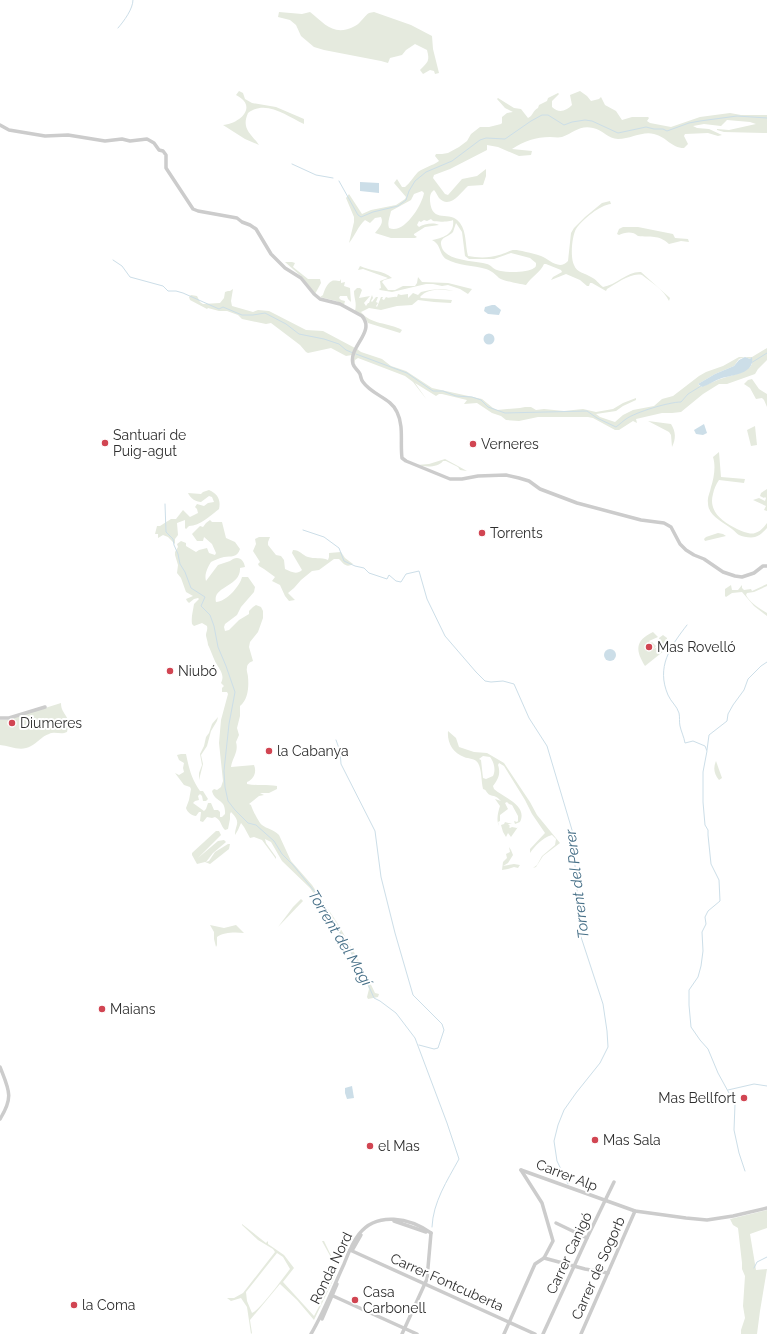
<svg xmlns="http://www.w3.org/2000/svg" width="767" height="1334" viewBox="0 0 767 1334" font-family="Raleway,sans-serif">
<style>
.green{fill:#e5eade;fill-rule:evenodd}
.water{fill:#ccdee8}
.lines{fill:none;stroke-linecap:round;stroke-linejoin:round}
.stream{stroke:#ccdee8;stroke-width:1}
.minor{stroke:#ccc;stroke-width:3.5}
.poi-dot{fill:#d14552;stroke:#fff;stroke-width:1.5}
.labels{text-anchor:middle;stroke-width:4;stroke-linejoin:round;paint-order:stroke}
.poi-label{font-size:14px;fill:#2f2f2f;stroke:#fff;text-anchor:start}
.street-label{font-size:14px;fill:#2f2f2f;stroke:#fff}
.water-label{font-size:15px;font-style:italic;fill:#466f87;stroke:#fff}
</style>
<rect width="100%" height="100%" fill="#fff"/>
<g class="green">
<path d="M279,12L302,14L310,12C325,24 334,37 355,26C361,23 364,16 369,13L374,12L411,25L432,36L433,49L439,73L435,74L434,71L430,70L423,74L420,70C428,62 430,61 427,50L415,44L406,50L402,55L390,58L388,63L381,61L324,50L314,47L301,36L296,25L290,20L278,17Z"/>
<path d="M239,91L243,93L245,99L252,103L276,107L304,119V124C287,116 266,99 248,113C241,129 251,133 259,145L245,139L223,125C241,123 258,106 236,95Z"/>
<path d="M580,91L587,96L591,101L599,99L601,97L605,105L616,111L622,120L632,117H648L649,118L647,121L650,123L671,127L700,117L730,113L741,115H767V133L724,132L717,130V129L729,130L756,124L750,122L727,120L721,126L704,124L693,126L697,128L709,129L722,135L718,136L708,133L685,134L684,136L688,144L684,148C671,148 667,137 654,134C642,131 631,139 618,139C608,139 603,130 593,128C579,125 574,133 562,137C558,138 554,137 550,137C536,137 524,141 512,149L532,151L531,155L519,156L498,147L487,145V150L450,169L434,175L433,178L445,194L448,195L462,179L477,176L486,169V176L483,185L468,186C461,192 450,210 439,198C437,195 436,192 434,190C430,193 430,196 430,201C432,225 450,209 460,223C467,233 465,245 468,256C478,258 490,258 499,255C513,251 509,248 526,252C531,253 536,254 541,256C549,259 559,271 568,261L571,233L574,228L585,217L602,203L610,201L611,204C600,205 583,219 576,229C572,236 570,257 574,265C577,273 585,273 591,277C596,279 599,284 603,287C616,285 628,271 641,272L670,298L669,301C664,290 651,282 642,275C631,272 616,284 607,289L606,291L592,283H590L589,286H587L580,280L566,274L551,280L553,277L562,272L561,270L546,264H544C541,272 531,277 526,285C520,284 503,281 499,278C495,274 492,271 486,269C473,265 459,266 446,259C439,254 441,244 432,240C443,238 455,234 453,220C450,222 437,222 433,221L431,219L427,221L424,220L421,222L419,221L417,225L419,227C424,224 433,222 439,225L425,227L414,234V235L417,237L415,238H391L375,233C379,228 384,223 381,217L375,218L370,223L365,220C358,226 355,236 349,243L354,222V217L346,198L349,194L362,214L371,210L396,205L405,199L406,197L394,183L397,179L402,187H405C410,183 413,177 418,172C425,167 432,166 439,161L435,156L436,154H442L448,153L459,147L467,141L471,134L480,127H489L501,124L502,123V117L507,113L513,112L505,108L497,99L498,98L514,108L521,109L528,118C533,116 533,110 538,108L539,105L547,101L548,98L558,93L559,94L552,101V107C559,114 566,111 572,105L570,95ZM422,191L424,193C422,205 404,235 389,228C387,222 390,217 391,211L411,200L414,194ZM456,223L462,232L465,256L469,259H494L511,253L530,258L536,263C536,266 536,267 534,268C528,273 504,273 497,270C493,269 491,265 487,264C474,260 443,262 441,244C440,237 449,237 453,232C454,229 455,226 456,223Z"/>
<path d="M623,227H638L673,234L675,238L688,239L689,242L681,241L669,244C658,234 651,238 638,236C633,231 625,232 619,235L617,234L619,229Z"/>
<polygon points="285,262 292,262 295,263 293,267 308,279 320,279 321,283 315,294 302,277"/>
<path d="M360,266C369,271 384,270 392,278L384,280L382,282L388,290H395L403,286H415L417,283L418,277L422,282L448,283L472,289L468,294L460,289L448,285L442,286L433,284H426L392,292L380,290L379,289L381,288L380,281L388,278L363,269L358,270Z"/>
<path d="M341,279V283L345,282L344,286L350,288L351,302L348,299L347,296H340L339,298L341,300L345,301L344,305L336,301L320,297L323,295C324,291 327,283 332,281C333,280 338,281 340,281Z"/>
<path d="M357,288H360L362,290L359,298L370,296L364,303L366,306L368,303H369L372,295L373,298L371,301L372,302L376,297H378L376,302L378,303L376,306L377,307L381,297H383L382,299L384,300L386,297C389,299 393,296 397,297L398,294L401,295L408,294V298L413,293L418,295L421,292C431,289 444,288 454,291C443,289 427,288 420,297L421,298L452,300L451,303L434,302L418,300L412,305L397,306L381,310L369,308L361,312C371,325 388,322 402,330L400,333L368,323L366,319L355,311C357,302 354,299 354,291Z"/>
<polygon points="233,289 231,301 232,306 253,312 258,310 269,311 306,330 323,331 355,348 352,355 346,356 331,348 308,353 306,352 300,345 271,323 266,324 242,319 238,315 227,311 219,311 208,308 207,309 190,300 189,297 191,295 197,296 200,302 203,304 220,303 224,298 225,292 228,291 230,291"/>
<path d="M767,348V360L758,369L755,374L727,384H719L703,394L681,412L672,413H662L636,419L637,423L633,421L619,430H615L593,418L588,417H538L519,421L506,420L501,416L492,413L477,403L464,404L467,400L442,394H439L436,396L415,383L427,400L413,382L405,376L358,358L355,360V364L362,376C355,367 351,359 357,349L361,352L382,359L391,366L406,371L432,388L482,399L493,408L497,410L520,408L525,407H531L536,410L544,409L564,411L583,409L596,412L613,409L623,403L636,398V400L623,406L616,411L596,414L600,417L615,422L623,415L633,410L654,406L662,399L673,396L699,376L706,372L723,366L739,357H752ZM745,357L750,359L752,358V364L750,367L740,373L720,379L701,387L698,384L715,374L734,366L739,359Z"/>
<polygon points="752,379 759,389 767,394 767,407 764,400 762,398 756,399 750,388 744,384 748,380"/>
<path d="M648,421L671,424C676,432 676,439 672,447L671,435L669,432Z"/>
<polygon points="755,426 757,445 751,446 747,430"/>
<path d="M719,452L721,477L745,479L744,483L719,480C716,484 714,489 713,494C708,512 723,522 737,529C742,531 750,535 755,533C760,532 764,527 767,523V528C764,531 760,536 755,537C751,538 743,537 739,535C737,534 735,531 732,529C723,522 708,516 708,503C707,497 710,493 711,487C714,478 716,466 713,457Z"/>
<path d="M445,459L467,471L460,470L458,467L446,461H443C438,468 425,467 417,465L429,464Z"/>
<polygon points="767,489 767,511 764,510 766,506 753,500 759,498 765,501 766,498 765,497 764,498 760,496 761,493"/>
<path d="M209,490C218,494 221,500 219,509C211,515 200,526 189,526L186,529L185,528V520L177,523L178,535L175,539V544L168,537L163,535L158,538V534H155L157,526H160L171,519H176L183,510L190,517L198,513L197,509L195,507L197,504L204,506L208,503L214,502L212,497L209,496L201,502C196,502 190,498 188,493L201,494L203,492Z"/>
<path d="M210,520L212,522H222L226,538L235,542L240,549C237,558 231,556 224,557C219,558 215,560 211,562C208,567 204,574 206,581L218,565L230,561L233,559C240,556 244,561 245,567L240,568C241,587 212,586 216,602C226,602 240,586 242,577H248L255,587L254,592L241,607L237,615L225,624L224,627L225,631L229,630L239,620L249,614V611L253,607L256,605L261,607L263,611V618L258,632L250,642L249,647L253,661C250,662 247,664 247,668C246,670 248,674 248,677C249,687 248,700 240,706V716L237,728L239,735L236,742C239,752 232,758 231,767L254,765C257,772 254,779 247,782V784C257,786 267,784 277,786V789L269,793H260L264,795L259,796L249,804L251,805C252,809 259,823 262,825C267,829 273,829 279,835L291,861L312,885L338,924L363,968L375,993L379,994L378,997L368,999L367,997L369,989L364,976L331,919L310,888L282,861L271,842L265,839L266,843L276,857V859L262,840L254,837L250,838L244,827L241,823L238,830L235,835C235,824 242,823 231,812L230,814V819L228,829L225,830C220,825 222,821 215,817L212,818L207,817L203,822L200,821L201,812H199L196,816C192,816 187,812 186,808L189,800L191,789L190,787L184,785L175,773L179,775L184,772L183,768L184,763L179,760L177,755L181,754H186C189,768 191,778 200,791H203L208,799L206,801H203L202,796L200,794L198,796L199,800L195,801L193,803L204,811L206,809L208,803H211L214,810H218L220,812V817H222L225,814C226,798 215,803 212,791L214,789L217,790L221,787L223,781L219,743L221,720L228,694L227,692H222V688L224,686L221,683C225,675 220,670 216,663C214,660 210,648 208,645C208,642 206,637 206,635C206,632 208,630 207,626L202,623L194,626L192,624C191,617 193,611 194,604L199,599L198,598L194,599L189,603L187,601L186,599L193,596L186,592L181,578L177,573L178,565L175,555V552L178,547L177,544L181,541L186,543V546L196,552L199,550L207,548L209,553L215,555L216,553L212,544L204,537L203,541H197L192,534L200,526L203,527L206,523Z"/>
<polygon points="718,533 723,534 726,536 705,541 704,539 706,537"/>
<path d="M259,537H270L268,542V545L276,555L281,556L284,560L285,569C291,572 297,575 302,570L292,553L293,550C300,550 302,555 308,557C314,559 321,557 328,560L329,557V553L341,552L345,558L353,564C346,568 344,564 339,559H334L319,570L312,571L301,580L294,588L288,593L295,600L289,601L285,596L280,585L272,581L275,577L264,569L259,566L258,564L260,562L253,551L256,544L255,539Z"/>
<path d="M767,584V586L754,592L747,593L746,595C750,603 759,608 767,613V616L754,606L742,592L732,593L726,597L725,596V589L731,585L732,590H738L742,585V588L744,590L751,589L752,591Z"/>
<path d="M653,632L658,637L649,641L651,643L652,642L656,646L654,649C658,647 660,642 659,638L663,635L667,638V646L665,650L645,666C636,651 634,641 653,632Z"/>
<path d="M61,703C61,716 72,714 67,732C61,735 55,731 49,734C42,736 37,743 31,746C21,752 10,746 0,745V720H7Z"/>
<polygon points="218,717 217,721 211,731 207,746 201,755 203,764 199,780 199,773 202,765 200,754 204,746 206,737 209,733 212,724"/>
<path d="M448,731L456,738L459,747L474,752L487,753L504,763L530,802L537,815L560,843L543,856L536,867L533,868L537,865L542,856L555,845L556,839L552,835C542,838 535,846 530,853V849L545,833L532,814L525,800L504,766L499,763L498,765C501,774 498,779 493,786L494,789C504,798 528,805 520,822L515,824L514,821L517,822L518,821V816L512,805L509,804L507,802L505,803L508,809L500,815V821L498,822L499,826C496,820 498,812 500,806L495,799L501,801C496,796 497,797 490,795C486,793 487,790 483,789C481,781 482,770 478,763C475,758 469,759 464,757C453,753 447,743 448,731ZM483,756L490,757C494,762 496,770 493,776L486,779L483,778L481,760L479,759Z"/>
<path d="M716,761L722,778L719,780C714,774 713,768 716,761Z"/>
<polygon points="505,822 512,824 508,824 510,826 509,827 510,828 512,827 517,828 518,827 511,837 508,833 506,837 503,832 501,825 504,824"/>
<polygon points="216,831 219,831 221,835 198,858 218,841 224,840 226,842 213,853 206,862 209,861 215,852 228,844 230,844 229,849 210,864 205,862 197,864 192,855 192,853"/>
<polygon points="509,847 511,850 513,855 508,863 503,866 514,864 520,865 518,868 514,867 508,869 502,870 503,862 507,858 506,854 510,852"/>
<polygon points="301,899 303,901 278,927 293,907"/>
<path d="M210,925L224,928L236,925L244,933C235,932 224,932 217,937V945L216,947L214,939V932Z"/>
<polygon points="767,1210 767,1228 750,1234 756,1270 767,1269 760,1311 757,1334 741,1334 741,1330 745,1318 743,1306 745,1276 742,1269 742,1263 738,1228 733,1225 730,1219"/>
<path d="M242,1224L266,1243L268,1241V1244L284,1255L294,1268L283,1282L314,1316L338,1270L323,1243L322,1241H324L338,1270L314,1320L297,1300L280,1284L250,1320L252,1333L251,1334L247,1307L241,1298L231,1301L227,1298H234L243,1293L275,1252L273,1249L258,1240L242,1225ZM277,1253L283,1257L290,1269C283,1278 260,1310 252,1313L247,1301L246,1292Z"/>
</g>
<g class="water">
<polygon points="360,182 379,183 379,193 360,191"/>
<polygon points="492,305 495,305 501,310 499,315 488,314 484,311 485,307"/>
<circle cx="489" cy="339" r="5.5"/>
<path d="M745,357L750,359L752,357C755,374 732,375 722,378C715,380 709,385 702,387L698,384L715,374L734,366L739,360Z"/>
<polygon points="704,424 707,433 703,435 696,434 694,430"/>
<circle cx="610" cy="655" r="6"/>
<polygon points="352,1086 354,1098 347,1099 345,1093 345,1088"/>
</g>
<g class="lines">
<g class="stream">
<path d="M118,28C124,21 133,9 133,0"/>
<polyline points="292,164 316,175 333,178"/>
<polyline points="339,181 358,215 361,217 373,212 398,206 406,200 409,191 415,181 426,172 452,161 480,140 486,138 505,139 531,121 542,115 548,115 564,125 572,122 585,120 592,121 618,133 646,127 654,129 663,129 667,131 689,123 700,121 737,116 767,118"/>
<polyline points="113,260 122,266 130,277 163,286 168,291 176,291 183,293 219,309 223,307 242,315 253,315 265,313 286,324 299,334 324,339 339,344 346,350 353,353"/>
<path d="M356,354L407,373L433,391H443L456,396L472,397L481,400L488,407L505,413L587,411L597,418L616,427C620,424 623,421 626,419C636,412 669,402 681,402L688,394L701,386"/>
<polyline points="751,363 767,353"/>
<path d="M165,504L166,532L173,539L174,545L178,554L180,564L185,572L191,588L205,597L201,606L210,615L214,626L218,647L226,666L235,692L229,724L224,771L225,787L228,801L235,810L248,823L256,825L274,841L282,854L293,865L315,892L326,908L363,973L374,998L380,1001L396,1013L415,1038L447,1123L459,1159C447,1181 433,1202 432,1227"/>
<polyline points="303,530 324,537 339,548 344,561 355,566 364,568 369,573 387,579 389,575 396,581 401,582 406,574 419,571 427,599 445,636 476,672 485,681 491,682 503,681 514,684 529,718 547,746 572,830 581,937 603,1004 607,1031 608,1047 600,1063 576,1093 564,1110 558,1125 554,1141 557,1161 568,1184"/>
<path d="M687,625C670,647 656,667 668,695C671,702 677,706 679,713C680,717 679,722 680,726C681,731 684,737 685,743L693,741L705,746L707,751L703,772V802L705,825L708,830V835L711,864L719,880L720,901L708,911L705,917L706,924L702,932L703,951L701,966L698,977L689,990V1005L691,1027L700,1040L708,1049L718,1073L735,1104L734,1130L739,1153L745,1171"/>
<polyline points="336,740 340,751 341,764 375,831 381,877 395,933 413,995 442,1024 444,1030 438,1048 434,1049 419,1045"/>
<polyline points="707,750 709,735 727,721 728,714 733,705 744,690 748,679 761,666 767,662"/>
<polyline points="728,1090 754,1084 767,1086"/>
<polyline points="754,1268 757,1262 767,1257"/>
</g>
<g class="minor">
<path d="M0,125L9,130L45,136L68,135L105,141L122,139L130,141L147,139L154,143L159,150L163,151L166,155V168L193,209L198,211L237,218L242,222L250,225L256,229L271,254L285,268L301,278L314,294L320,299L340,304L362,316C376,332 348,347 353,364C354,368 358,370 360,374C361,377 361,380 363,382C372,395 391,398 397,412C404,426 400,443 402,458L406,461L450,479H462L478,476L506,475L519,478L529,481L540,489L577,503L641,520L664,523L671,527L680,544L686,550L694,555L704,559L723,572L735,576L742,577L754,573L763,566H767"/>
<polyline points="0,718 9,718 45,707"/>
<path d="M0,1067C9,1090 14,1097 0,1119"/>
<polyline points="521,1170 635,1211 686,1218 707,1220 733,1216 767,1208"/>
<polyline points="394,1221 426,1232"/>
<polyline points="556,1223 587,1238"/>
<polyline points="353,1249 361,1235"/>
<polyline points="350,1250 535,1334"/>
<polyline points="544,1258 585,1269 608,1273"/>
<polyline points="331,1295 417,1334"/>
<polyline points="322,1319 337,1284"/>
<path d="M311,1334C324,1312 333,1288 344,1264C348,1254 352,1243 359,1234C377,1211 410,1218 431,1233"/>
<polyline points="402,1334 427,1279 431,1233"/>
<polyline points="504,1334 535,1264 544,1258 553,1241 542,1203 521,1170"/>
<polyline points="543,1334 587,1238 614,1182"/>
<polyline points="581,1334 635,1211"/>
</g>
</g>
<g class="poi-dot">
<circle cx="105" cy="443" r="4"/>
<circle cx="473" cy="444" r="4"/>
<circle cx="482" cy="533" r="4"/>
<circle cx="649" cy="647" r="4"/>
<circle cx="170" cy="671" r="4"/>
<circle cx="12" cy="723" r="4"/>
<circle cx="269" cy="751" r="4"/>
<circle cx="102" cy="1009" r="4"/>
<circle cx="744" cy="1098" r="4"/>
<circle cx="595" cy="1140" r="4"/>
<circle cx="370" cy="1146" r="4"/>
<circle cx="355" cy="1300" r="4"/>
<circle cx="74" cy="1305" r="4"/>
</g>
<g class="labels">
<g class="poi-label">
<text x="113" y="440">Santuari de<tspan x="113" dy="16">Puig-agut</tspan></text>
<text x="481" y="449">Verneres</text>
<text x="490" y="538">Torrents</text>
<text x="657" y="652">Mas Rovelló</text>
<text x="178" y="676">Niubó</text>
<text x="20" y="728">Diumeres</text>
<text x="277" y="756">la Cabanya</text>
<text x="110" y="1014">Maians</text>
<text x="736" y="1103" text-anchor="end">Mas Bellfort</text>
<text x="603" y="1145">Mas Sala</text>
<text x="378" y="1151">el Mas</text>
<text x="363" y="1297">Casa<tspan x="363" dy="16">Carbonell</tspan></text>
<text x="82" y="1310">la Coma</text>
</g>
<g class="street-label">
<text transform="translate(567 1175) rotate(21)" y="5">Carrer Alp</text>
<text transform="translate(569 1253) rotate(-65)" y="5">Carrer Canigó</text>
<text transform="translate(331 1268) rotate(-64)" y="5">Ronda Nord</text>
<text transform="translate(598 1268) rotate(-66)" y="5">Carrer de Sogorb</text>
<text transform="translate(447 1282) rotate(24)" y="5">Carrer Fontcuberta</text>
</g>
<g class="water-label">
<text transform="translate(577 884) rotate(-97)" y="5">Torrent del Perer</text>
<text transform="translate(340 938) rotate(59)" y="5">Torrent del Magí</text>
</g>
</g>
</svg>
